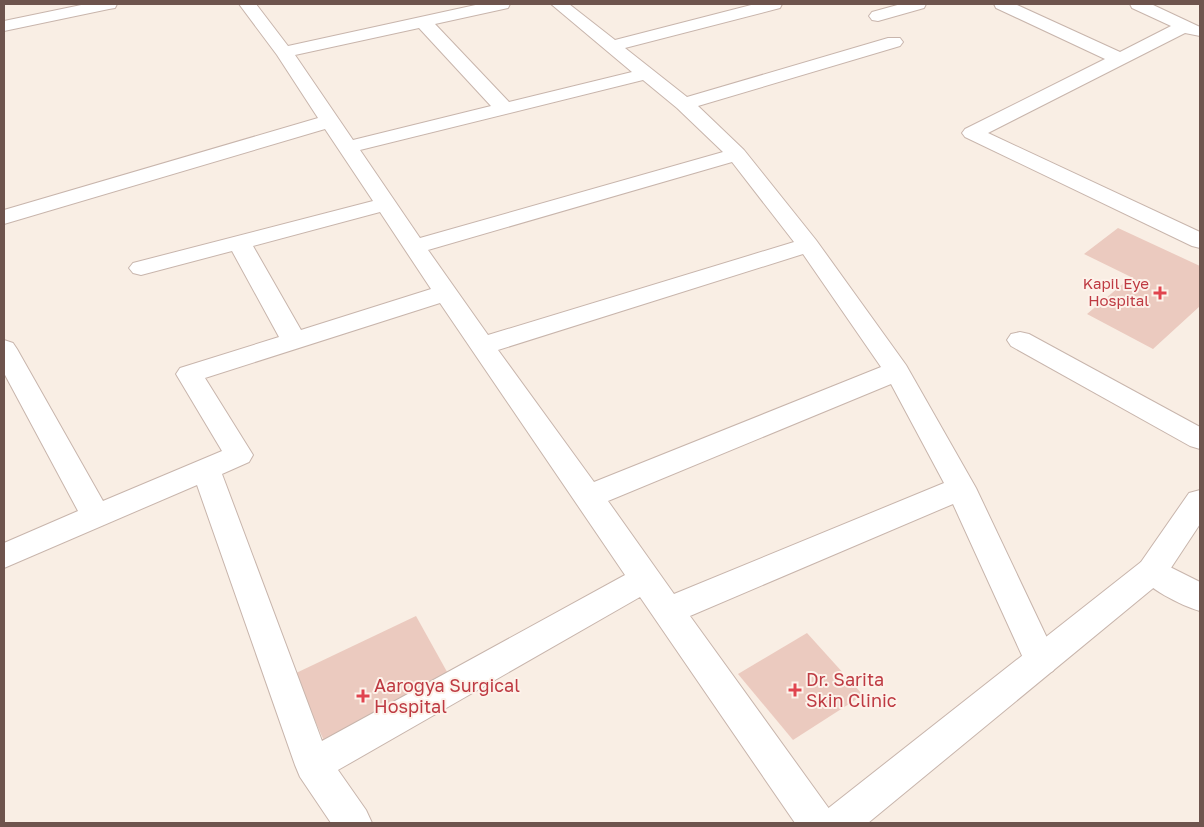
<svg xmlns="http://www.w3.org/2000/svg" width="1204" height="827" viewBox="0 0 1204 827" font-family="'Golos Text',sans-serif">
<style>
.building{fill:#ebcabf}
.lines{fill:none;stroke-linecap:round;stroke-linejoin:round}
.minor-casing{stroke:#c8b5ac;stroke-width:2}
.tertiary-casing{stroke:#c8b5ac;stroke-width:2}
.minor{fill:#fff;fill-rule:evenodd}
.tertiary{fill:#fff;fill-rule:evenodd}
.health-dot{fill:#e0444e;stroke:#fdf2ea;stroke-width:2}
.labels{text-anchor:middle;stroke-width:4;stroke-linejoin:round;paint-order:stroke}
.health-label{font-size:15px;fill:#be3a42;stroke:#fdf2ea;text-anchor:end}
.near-health-label{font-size:18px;fill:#be3a42;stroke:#fdf2ea;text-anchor:start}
</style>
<rect width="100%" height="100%" fill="#f9eee4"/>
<g class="building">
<polygon points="1118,228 1200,266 1200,306 1153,349 1087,314 1131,277 1084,254"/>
<polygon points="416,616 451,679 325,743 294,674"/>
<polygon points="807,633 863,695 793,740 738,674"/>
</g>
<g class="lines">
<g class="minor-casing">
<g id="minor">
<polygon points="86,4 117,4 115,8 109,9 4,31 4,21"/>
<path d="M239,4H256L288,46L480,4H510L508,8L435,24L509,102L632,72L551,4H569L615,40L755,4H782L780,8L625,48L687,97L888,38H900L903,42L900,46L698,106L744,150L816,240L906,365L976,488L1058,661L1053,671L1041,676L1029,671L953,504L690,616L830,810L836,823H795L640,597L338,770L366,810L372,823H331L300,777L295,765L197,485L4,568V543L78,511L4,373V340L13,343L17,349L103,501L222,451L176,374L180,368L279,337L232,251L141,275L133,273L129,268L133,263L373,201L325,129L4,224V210L318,118L277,55ZM419,28L491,106L353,140L295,55ZM643,80L677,108L723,152L420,238L360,150ZM732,162L794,242L488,335L428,250ZM380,212L431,289L301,330L253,246ZM803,254L881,367L594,482L498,350ZM440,303L625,575L322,741L222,474L249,462L253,455L205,378ZM891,384L944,483L674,594L608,501Z"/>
<polygon points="901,4 926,4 924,8 878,21 872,20 869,16 872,12"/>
<polygon points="994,4 1015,4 1120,52 1171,26 1132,8 1130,4 1151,4 1200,27 1200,36 1185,33 988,133 1200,232 1200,248 1192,246 965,137 962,133 965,129 1105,59 996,8"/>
<polygon points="1020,332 1029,334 1200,427 1200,449 1190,446 1011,346 1007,340 1011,334"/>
<path d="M1152,558L1200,582V611C1182,606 1144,587 1136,571L1141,562Z"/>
</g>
</g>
<g class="tertiary-casing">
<polygon id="tertiary" points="1200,490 1200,524 1163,580 868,823 820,823 826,810 1141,562 1189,493"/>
</g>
<use href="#minor" class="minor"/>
<use href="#tertiary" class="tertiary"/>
</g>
<g class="health-dot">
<path d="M1157.5 285.5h5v5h5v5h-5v5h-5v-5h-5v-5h5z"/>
<path d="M792.5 682.5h5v5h5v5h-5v5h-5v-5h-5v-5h5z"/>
<path d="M360.5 688.5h5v5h5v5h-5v5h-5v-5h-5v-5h5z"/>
</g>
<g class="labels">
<g class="health-label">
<text x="1149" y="289">Kapil Eye<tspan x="1149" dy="17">Hospital</tspan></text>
</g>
<g class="near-health-label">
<text x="806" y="686">Dr. Sarita<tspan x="806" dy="21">Skin Clinic</tspan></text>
<text x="374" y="692">Aarogya Surgical<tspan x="374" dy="21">Hospital</tspan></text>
</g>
</g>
<rect width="1204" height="827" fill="none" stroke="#6e544d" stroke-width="10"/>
</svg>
